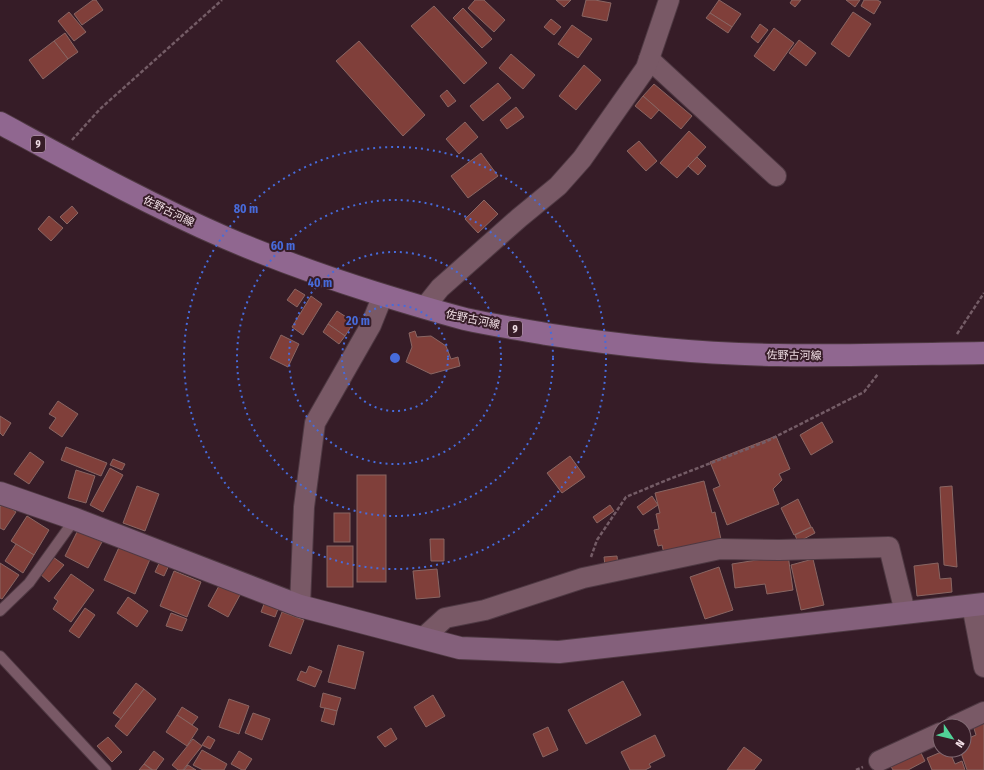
<svg xmlns="http://www.w3.org/2000/svg" width="984" height="770" viewBox="0 0 984 770" font-family="'Fira Sans Condensed','Noto Sans JP',sans-serif">
<style>
.building{fill:#803f3a;stroke:#896663}
.lines{fill:none;stroke-linecap:round;stroke-linejoin:round}
.lane-casing{stroke:#4f3943;stroke-width:12}
.street-casing{stroke:#4f3943;stroke-width:22}
.secondary-casing{stroke:#4f3943;stroke-width:24}
.primary-casing{stroke:#4f3943;stroke-width:24}
.path{stroke:#745c66;stroke-width:2.5;stroke-dasharray:4 2;stroke-linecap:butt}
.lane{stroke:#795966;stroke-width:10}
.street{stroke:#795966;stroke-width:20}
.secondary{stroke:#84607b;stroke-width:22}
.primary{stroke:#906790;stroke-width:22}
.ring{fill:none;stroke:#476bdb;stroke-width:2;stroke-dasharray:2 4}
.labels{text-anchor:middle;stroke-width:4;stroke-linejoin:round;paint-order:stroke}
.shield{fill:#361c27;stroke:#b9a4ad;stroke-width:1}
.shield-label{font-size:10px;font-weight:bold;fill:#f1dfe6}
.street-label{font-size:11px;fill:#f1dfe6;stroke:#361c27}
.centre{fill:#476bdb;stroke:#361c27;stroke-width:2}
.ring-label{font-size:12px;text-anchor:middle;font-weight:bold;fill:#476bdb;stroke:#361c27;stroke-width:4;stroke-linejoin:round;paint-order:stroke}
</style>
<rect width="100%" height="100%" fill="#361c27"/>
<g class="building">
<polygon points="93,0 96,0 103,10 82,25 74,14"/>
<polygon points="475,0 484,0 505,20 494,32 468,8"/>
<polygon points="556,0 571,0 564,7"/>
<polygon points="586,0 595,0 611,3 607,21 582,16"/>
<polygon points="719,0 741,14 732,27 710,13"/>
<polygon points="792,0 801,0 795,7 790,3"/>
<polygon points="846,0 860,0 855,7"/>
<polygon points="864,0 877,0 881,2 874,14 861,6"/>
<polygon points="434,6 487,63 464,84 411,26"/>
<polygon points="463,8 492,39 482,48 453,18"/>
<polygon points="69,12 86,32 74,41 58,21"/>
<polygon points="853,12 871,24 849,57 831,44"/>
<polygon points="710,13 732,27 728,33 706,18"/>
<polygon points="551,19 561,27 554,35 544,27"/>
<polygon points="760,24 768,30 758,43 751,37"/>
<polygon points="572,25 592,39 578,58 558,44"/>
<polygon points="774,28 794,43 774,71 754,56"/>
<polygon points="65,33 78,52 68,59 54,41"/>
<polygon points="799,40 816,53 806,66 789,53"/>
<polygon points="54,41 68,59 43,79 29,60"/>
<polygon points="359,41 425,115 403,136 336,61"/>
<polygon points="511,54 535,75 523,89 499,68"/>
<polygon points="584,65 601,80 576,110 559,96"/>
<polygon points="498,83 511,98 483,121 470,106"/>
<polygon points="654,84 692,116 681,129 643,96"/>
<polygon points="447,90 456,101 448,107 440,96"/>
<polygon points="643,96 659,110 651,119 635,106"/>
<polygon points="516,107 524,117 507,129 500,120"/>
<polygon points="465,122 478,137 459,154 446,139"/>
<polygon points="689,131 706,147 677,178 660,163"/>
<polygon points="639,141 657,161 646,171 627,151"/>
<polygon points="481,153 498,176 468,198 451,176"/>
<polygon points="697,157 706,166 698,175 688,166"/>
<polygon points="484,200 498,214 478,233 465,219"/>
<polygon points="72,206 78,213 67,224 60,217"/>
<polygon points="49,216 63,228 51,241 38,229"/>
<polygon points="295,289 305,295 297,307 287,300"/>
<polygon points="311,296 322,304 303,335 292,327"/>
<polygon points="337,311 354,322 345,336 328,324"/>
<polygon points="328,324 345,336 339,344 323,332"/>
<polygon points="415,331 417,337 431,336 446,346 451,359 458,357 460,366 431,374 406,362 412,347 409,333"/>
<polygon points="281,335 299,344 288,367 270,358"/>
<polygon points="58,401 78,414 62,437 49,428 56,418 49,414"/>
<polygon points="0,416 11,423 3,436 0,433"/>
<polygon points="822,422 833,442 811,455 800,435"/>
<polygon points="776,436 790,469 779,474 782,480 773,489 779,504 727,525 713,489 720,486 710,462"/>
<polygon points="66,447 107,463 101,476 61,460"/>
<polygon points="30,452 44,462 29,484 14,474"/>
<polygon points="570,456 585,477 562,493 547,473"/>
<polygon points="113,459 125,464 122,470 110,465"/>
<polygon points="110,468 123,475 103,512 90,505"/>
<polygon points="76,470 95,476 86,503 68,498"/>
<rect x="357" y="475" width="29" height="107"/>
<polygon points="704,481 712,513 715,512 722,544 665,558 662,545 658,546 654,530 659,529 656,514 660,513 655,493"/>
<polygon points="137,486 159,494 145,531 123,523"/>
<polygon points="952,486 957,567 944,565 940,487"/>
<polygon points="652,496 658,505 643,515 637,507"/>
<polygon points="798,499 811,527 794,535 781,508"/>
<polygon points="3,503 16,512 4,530 0,528 0,507"/>
<polygon points="610,505 614,511 597,523 593,517"/>
<rect x="334" y="513" width="16" height="29"/>
<polygon points="27,516 49,530 34,555 11,541"/>
<polygon points="812,527 815,533 798,542 795,535"/>
<polygon points="78,530 102,542 88,568 65,556"/>
<polygon points="430,539 444,539 444,561 431,561"/>
<polygon points="121,543 151,557 135,594 104,580"/>
<polygon points="16,544 34,555 23,573 5,561"/>
<rect x="327" y="546" width="26" height="41"/>
<polygon points="788,555 793,590 767,594 765,584 735,588 732,564"/>
<polygon points="617,556 618,565 605,566 604,557"/>
<polygon points="53,557 64,565 49,582 39,573"/>
<polygon points="161,559 170,563 164,576 155,572"/>
<polygon points="813,559 824,605 801,610 791,565"/>
<polygon points="0,563 19,575 2,599 0,598"/>
<polygon points="938,563 940,579 951,578 952,592 917,596 914,566"/>
<polygon points="719,567 733,610 705,619 690,577"/>
<polygon points="437,569 440,597 416,599 413,571"/>
<polygon points="174,571 201,582 187,617 160,606"/>
<polygon points="71,574 94,590 71,622 53,609 58,601 54,598"/>
<polygon points="220,584 240,595 228,617 208,606"/>
<polygon points="128,597 148,611 137,627 117,613"/>
<polygon points="264,604 278,609 275,617 261,612"/>
<polygon points="85,608 95,615 79,638 69,631"/>
<polygon points="282,612 304,620 291,654 269,646"/>
<polygon points="171,613 187,619 182,631 166,626"/>
<polygon points="338,645 364,652 355,689 328,682"/>
<polygon points="309,666 322,671 315,687 297,680 301,671 306,673"/>
<polygon points="623,681 641,715 586,744 568,710"/>
<polygon points="136,683 144,689 121,719 113,713"/>
<polygon points="144,689 156,699 127,736 115,726"/>
<polygon points="323,693 341,698 337,711 320,707"/>
<polygon points="433,695 445,716 426,727 414,707"/>
<polygon points="229,699 249,706 239,734 219,727"/>
<polygon points="182,707 198,717 192,725 177,715"/>
<polygon points="325,708 337,711 334,725 321,721"/>
<polygon points="253,713 270,719 262,740 245,733"/>
<polygon points="177,715 198,729 187,746 166,732"/>
<polygon points="984,718 984,770 967,770 960,750 964,750 964,740 976,735 972,722"/>
<polygon points="548,727 558,750 543,757 533,734"/>
<polygon points="391,728 397,739 385,747 377,737"/>
<polygon points="655,735 665,756 649,764 651,767 645,770 630,770 621,752"/>
<polygon points="208,736 215,740 210,749 202,745"/>
<polygon points="108,737 122,752 112,762 97,746"/>
<polygon points="193,739 202,746 183,770 178,770 172,765"/>
<polygon points="744,747 762,760 754,770 727,770"/>
<polygon points="918,747 925,761 908,770 893,770 889,763"/>
<polygon points="202,750 227,764 224,770 203,770 193,765"/>
<polygon points="946,750 949,750 955,764 962,761 965,770 932,770 927,758"/>
<polygon points="154,751 164,759 156,770 153,770 144,764"/>
<polygon points="239,751 252,759 245,770 242,770 231,764"/>
<polygon points="144,764 152,770 139,770"/>
<polygon points="188,765 196,770 184,770"/>
</g>
<g class="lines">
<g class="lane-casing">
<g id="lane">
<polyline points="0,611 29,583 75,519"/>
<polyline points="0,656 106,770"/>
</g>
</g>
<g class="street-casing">
<g id="street">
<polyline points="649,59 776,176"/>
<polyline points="424,308 440,288 519,218 558,186 582,159 646,68 669,0"/>
<polyline points="972,605 984,667"/>
<polyline points="300,606 304,507 315,423 371,325 383,295"/>
<polyline points="423,638 445,618 485,610 583,578 720,549 779,550 889,547 905,612"/>
<polyline points="954,726 984,712"/>
<polyline points="879,761 940,733"/>
</g>
</g>
<g class="secondary-casing">
<polyline id="secondary" points="0,493 75,519 300,606 460,648 559,652 984,604"/>
</g>
<g class="primary-casing">
<path id="primary" d="M0,123C74,163 148,204 226,238C275,259 325,277 376,293C405,302 435,311 465,319C492,325 519,329 546,334C623,346 700,354 777,355C846,356 915,354 984,353"/>
</g>
<g class="path">
<polyline points="72,140 100,109 222,0"/>
<polyline points="957,334 984,293"/>
<polyline points="591,557 597,540 626,497 667,480 765,442 864,392 878,374"/>
<polyline points="856,770 863,767"/>
</g>
<use href="#lane" class="lane"/>
<use href="#street" class="street"/>
<use href="#secondary" class="secondary"/>
<use href="#primary" class="primary"/>
</g>
<g class="ring">
<circle cx="395" cy="358" r="53"/>
<circle cx="395" cy="358" r="106"/>
<circle cx="395" cy="358" r="158"/>
<circle cx="395" cy="358" r="211"/>
</g>
<g class="labels">
<g class="shield">
<rect x="31" y="136" width="14" height="16" rx="3"/>
<rect x="508" y="321" width="14" height="16" rx="3"/>
</g>
<g class="shield-label">
<text x="38" y="148">9</text>
<text x="515" y="333">9</text>
</g>
<g class="street-label">
<text transform="translate(169 211) rotate(26)" y="4">佐野古河線</text>
<text transform="translate(473 319) rotate(12)" y="4">佐野古河線</text>
<text transform="translate(794 355) rotate(1)" y="4">佐野古河線</text>
</g>
</g>
<circle cx="395" cy="358" r="6" class="centre"/>
<g class="ring-label">
<text x="246" y="213">80 m</text>
<text x="283" y="250">60 m</text>
<text x="320" y="287">40 m</text>
<text x="358" y="325">20 m</text>
</g>
<g transform="translate(952 738) rotate(125)"><circle r="19" fill="#361c27" stroke="#816a73"/>
<path d="M0-3L7 15L0 10L-7 15Z" fill="#51d398"/>
<text y="-6" font-size="11" font-weight="bold" text-anchor="middle" fill="#f1dfe6">N</text>
</g>
</svg>
